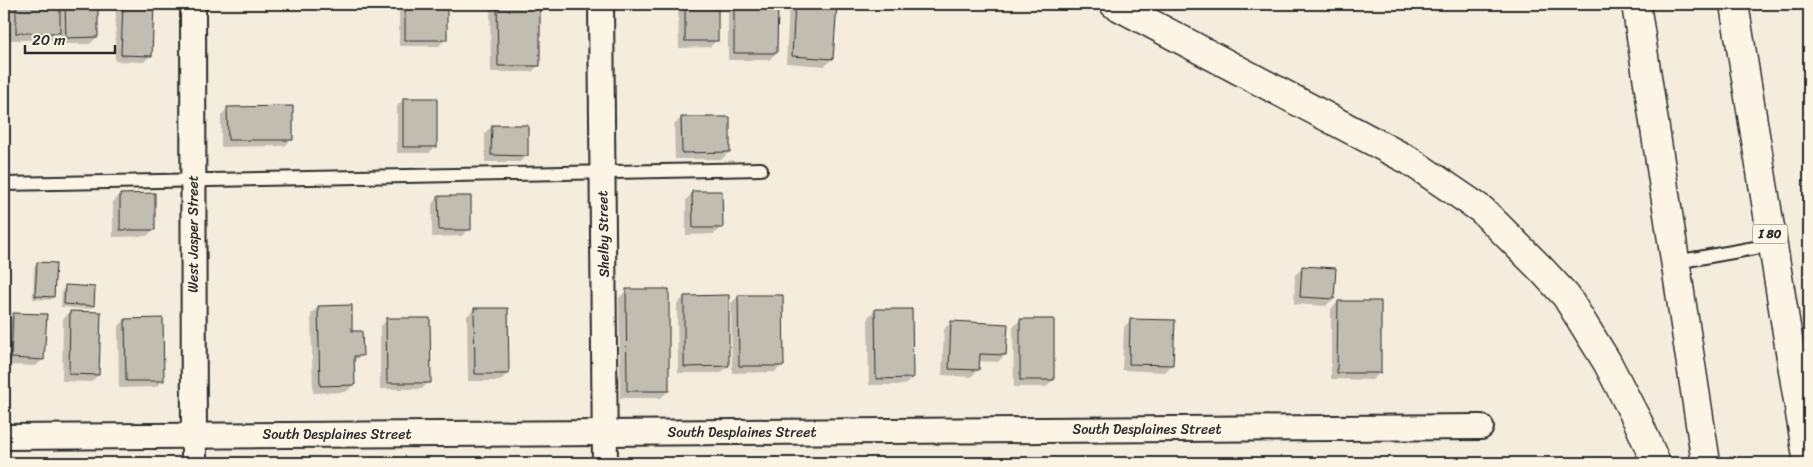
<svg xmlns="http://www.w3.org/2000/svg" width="1813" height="467" viewBox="0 0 1813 467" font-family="Sriracha,sans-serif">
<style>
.shadow{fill:#0003}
.building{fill:#c2bdb1;stroke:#2b2b2b}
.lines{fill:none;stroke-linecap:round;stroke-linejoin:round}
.service-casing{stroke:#2b2b2b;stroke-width:16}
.minor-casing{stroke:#2b2b2b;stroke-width:28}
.motorway-casing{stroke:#2b2b2b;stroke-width:31}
.service{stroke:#fcf5e5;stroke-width:12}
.minor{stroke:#fcf5e5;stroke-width:24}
.motorway{stroke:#fcf5e5;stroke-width:28}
.labels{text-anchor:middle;stroke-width:4.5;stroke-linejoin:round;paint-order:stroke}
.shield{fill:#fcf5e5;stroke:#6a6863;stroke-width:1}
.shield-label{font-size:12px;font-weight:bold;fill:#2b2b2b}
.street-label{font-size:14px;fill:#2b2b2b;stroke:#fcf5e5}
</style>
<rect width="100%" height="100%" fill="#f4edde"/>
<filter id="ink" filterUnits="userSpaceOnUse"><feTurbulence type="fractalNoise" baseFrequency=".02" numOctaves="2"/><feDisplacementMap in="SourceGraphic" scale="10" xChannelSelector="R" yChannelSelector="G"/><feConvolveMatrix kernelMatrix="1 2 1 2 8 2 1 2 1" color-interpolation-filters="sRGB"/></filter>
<g filter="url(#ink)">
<g class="shadow">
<polygon points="9,4 96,4 97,37 90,44 59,44 59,32 51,40 10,40"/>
<polygon points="116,4 152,4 151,55 144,62 115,61"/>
<polygon points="399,4 446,4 446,39 439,46 399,46"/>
<polygon points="490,4 538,4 539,65 532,72 491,72"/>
<polygon points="678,4 716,4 717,40 710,47 679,48"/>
<polygon points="728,4 776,4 776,53 769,60 728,60"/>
<polygon points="789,4 836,4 832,59 825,66 786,63"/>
<polygon points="404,99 436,146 429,153 397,153 397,106"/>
<polygon points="228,108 292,139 285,146 221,147 221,115"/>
<polygon points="681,118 729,152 722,159 675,159 674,125"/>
<polygon points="492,126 527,155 520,162 485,162 485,133"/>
<polygon points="693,192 721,227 714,234 686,235 686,200"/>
<polygon points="120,195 154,229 147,236 113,237 113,202"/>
<polygon points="439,197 469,229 462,236 432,237 432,204"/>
<polygon points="38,264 53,297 50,300 33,299 34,267"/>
<polygon points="1302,268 1333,299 1326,306 1294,304 1295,275"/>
<polygon points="66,287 93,305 89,309 61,307 62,290"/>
<polygon points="626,291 668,391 661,398 620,398 619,298"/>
<polygon points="739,296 782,365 775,372 732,373 731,303"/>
<polygon points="684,297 728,366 721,373 678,373 677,304"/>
<polygon points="1338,302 1380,373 1372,380 1331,379 1331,309"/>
<polygon points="318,307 351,332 362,355 353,362 353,385 346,392 313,393 311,314"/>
<polygon points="474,309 507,374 500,381 468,381 467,316"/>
<polygon points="875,310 912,378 905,385 869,385 868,317"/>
<polygon points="70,312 98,375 91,382 62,381 63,319"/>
<polygon points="14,314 43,359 36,366 5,365 7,321"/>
<polygon points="125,320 163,380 156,387 119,388 118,327"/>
<polygon points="387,320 429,382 422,389 380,389 380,327"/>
<polygon points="1020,320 1053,380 1046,387 1014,387 1013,327"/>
<polygon points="1131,320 1172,365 1165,372 1122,370 1124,327"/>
<polygon points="951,322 1005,355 998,362 978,361 978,370 971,377 942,375 944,329"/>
</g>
<g class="building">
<rect x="16" y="4" width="44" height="29"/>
<polygon points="65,4 98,4 98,37 66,38"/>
<polygon points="123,4 154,4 152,56 121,55"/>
<rect x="405" y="4" width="42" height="36"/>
<polygon points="497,4 540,4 540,66 498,66"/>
<rect x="685" y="4" width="33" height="37"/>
<polygon points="734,4 778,4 777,53 734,53"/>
<polygon points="795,4 837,4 833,59 792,56"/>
<rect x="403" y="98" width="34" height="49"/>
<polygon points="293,106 293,140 228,140 227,107"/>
<polygon points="681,117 730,117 730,152 682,153"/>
<polygon points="492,125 528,125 528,156 491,155"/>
<polygon points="692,191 722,191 723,228 693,228"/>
<polygon points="155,193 155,230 120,230 120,194"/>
<polygon points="438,196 471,196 471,230 439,230"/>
<polygon points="37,262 56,263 54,297 35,296"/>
<polygon points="1302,266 1336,268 1334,299 1300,297"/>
<polygon points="65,285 95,287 94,306 64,304"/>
<polygon points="626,289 669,289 669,391 627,391"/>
<polygon points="729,295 729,366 684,367 684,296"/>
<polygon points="738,295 783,295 784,366 739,366"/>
<polygon points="1338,301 1381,301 1381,373 1337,373"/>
<polygon points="352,305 352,331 362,331 363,356 354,356 355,385 320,386 318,306"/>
<polygon points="474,308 508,308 509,374 475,374"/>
<polygon points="875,309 912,309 913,378 876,379"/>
<polygon points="70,311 101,312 99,375 69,374"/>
<polygon points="13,313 47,314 44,360 11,358"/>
<polygon points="163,318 164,381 126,381 125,319"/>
<polygon points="386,318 430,318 431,383 387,383"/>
<rect x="1020" y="319" width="34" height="61"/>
<polygon points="1130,319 1175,320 1173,365 1129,364"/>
<polygon points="951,321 1008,324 1006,355 980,354 979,370 949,369"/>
</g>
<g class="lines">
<g class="service-casing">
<g id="service">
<polyline points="4,184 761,169"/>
<polyline points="1676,262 1772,245"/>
</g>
</g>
<g class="minor-casing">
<g id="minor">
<polyline points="193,4 194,463"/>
<polyline points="601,4 605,463"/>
<polyline points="4,437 1481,427"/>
</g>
</g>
<g class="motorway-casing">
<g id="motorway">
<polyline points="1114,4 1410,161 1482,210 1541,269 1566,296 1607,362 1638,422 1656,463"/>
<polyline points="1636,4 1706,463"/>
<polyline points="1734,4 1808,463"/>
</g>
</g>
<use href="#service" class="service"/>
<use href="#minor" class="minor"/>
<use href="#motorway" class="motorway"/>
</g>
</g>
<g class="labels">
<rect class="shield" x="1752.5" y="224.5" width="35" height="19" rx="4"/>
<g class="shield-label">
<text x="1770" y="238">I 80</text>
</g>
<g class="street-label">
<text transform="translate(193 234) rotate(-90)" y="5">West Jasper Street</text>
<text transform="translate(603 234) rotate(-91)" y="5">Shelby Street</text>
<text x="1147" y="434">South Desplaines Street</text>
<text x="742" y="437">South Desplaines Street</text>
<text x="337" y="439">South Desplaines Street</text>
</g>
</g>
<rect width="1813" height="467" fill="none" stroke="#fcf5e5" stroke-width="20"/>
<rect x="10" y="10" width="1793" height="447" fill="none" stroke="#2b2b2b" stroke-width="2" filter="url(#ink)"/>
<path d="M25 45v8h90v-8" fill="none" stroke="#2b2b2b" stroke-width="2.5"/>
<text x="32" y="45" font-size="15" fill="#2b2b2b" stroke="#fcf5e5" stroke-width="4" paint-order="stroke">20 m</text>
</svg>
